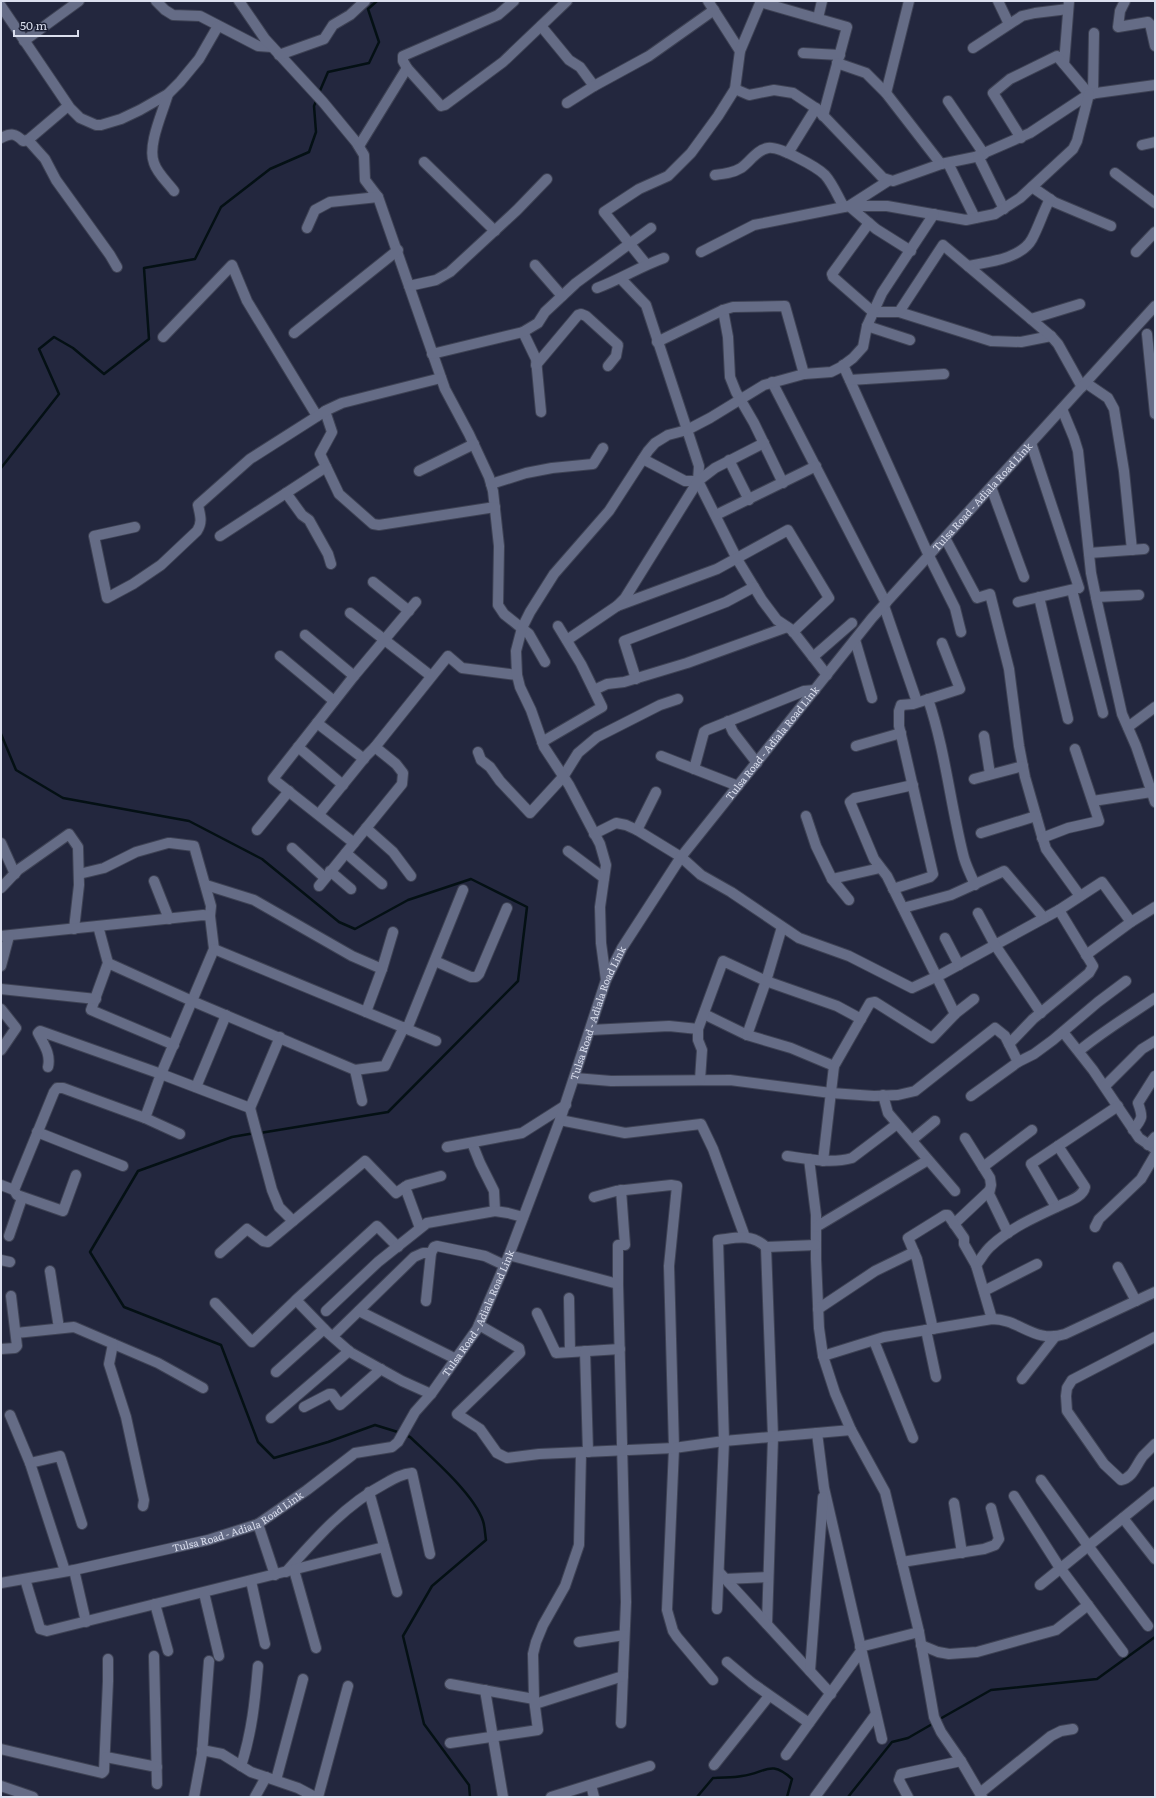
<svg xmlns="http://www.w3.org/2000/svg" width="1156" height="1798" viewBox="0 0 1156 1798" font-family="Literata,serif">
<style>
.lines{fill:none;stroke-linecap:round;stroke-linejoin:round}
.stream{stroke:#041014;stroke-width:2.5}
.minor-casing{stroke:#3e4254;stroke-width:12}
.minor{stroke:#656c86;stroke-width:10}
.labels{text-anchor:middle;stroke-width:4;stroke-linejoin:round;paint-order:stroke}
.street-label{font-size:10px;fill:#dbdfee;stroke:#1a1e33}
</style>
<rect width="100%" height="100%" fill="#23273e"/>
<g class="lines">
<g class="stream">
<polyline points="319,93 328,72 369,63 379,42 368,9 377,1"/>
<polyline points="1,468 59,394 39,349 54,337 73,348 104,374 149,339 144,268 195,259 221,207 270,169 309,152 316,132 314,106 317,99"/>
<polyline points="1,734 16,770 63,798 189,821 262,859 339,922 355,929 408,900 471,879 527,907 518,981 388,1112 260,1133"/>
<polyline points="255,1133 232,1137 138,1171 90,1252 124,1307 221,1345 258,1442 274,1458 328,1442 375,1425 401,1433"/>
<path d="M405,1435L410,1437C431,1457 474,1494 483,1521C485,1527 485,1534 486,1540L432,1586L403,1636L424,1724L469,1785L470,1797"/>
<polyline points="938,1720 991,1690 1097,1679 1155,1637"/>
<path d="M697,1797L713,1778C723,1777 733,1778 742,1776C766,1773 770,1759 792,1779L787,1797"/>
<polyline points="848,1797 892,1742 908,1738 934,1723"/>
</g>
<g class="minor-casing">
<g id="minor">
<polyline points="156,1 165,10 173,15 200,16 258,46 272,47"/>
<polyline points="239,1 265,39 323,102 356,142 364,155 365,180 378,197 445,389 469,434 489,477 493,491 499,546 498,605 504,614 529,634 545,662"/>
<polyline points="514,1 498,15 403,56 403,61 407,68 441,106 445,105 503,62 567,1"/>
<polyline points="708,1 740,51"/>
<polyline points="998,1 1009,24"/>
<polyline points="1125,1 1120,11 1118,27 1148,22 1150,24 1155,46"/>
<polyline points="760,2 847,27 823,116"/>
<polyline points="1,6 70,108 80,118 96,125 101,125 121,119 140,110 168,94 180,82 199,59 218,26"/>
<polyline points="818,18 822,1"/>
<polyline points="541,26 569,60 580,67 594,86"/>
<polyline points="24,41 79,1"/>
<polyline points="973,48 1022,16 1035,13 1068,9"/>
<polyline points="803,53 840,55"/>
<polyline points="279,55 324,39 333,25 350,15 365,1"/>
<polyline points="837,63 866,73 886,93 941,164"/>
<polyline points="1064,64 1069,1"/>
<polyline points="735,89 749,95 774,90 793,93 817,109 883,178 893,181 941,164 975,157 1030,133 1089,94"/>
<polyline points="886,93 909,1"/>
<path d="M168,94C163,112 147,145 154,163C157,173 168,183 174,191"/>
<polyline points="1093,94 1094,33"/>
<polyline points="948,101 984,154"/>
<polyline points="567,103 594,86 649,56 714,10"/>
<path d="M1,138C11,133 15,133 23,141L28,140L68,106"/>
<polyline points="1021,138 993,93 1010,79 1057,56 1089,94 1155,85"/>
<polyline points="28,140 45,159 56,180 110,255 117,267"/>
<polyline points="1142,145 1155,142"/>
<polyline points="359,146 407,68"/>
<polyline points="788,153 816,108"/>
<polyline points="978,156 1004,209"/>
<polyline points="424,162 495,231"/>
<polyline points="948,163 975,218"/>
<polyline points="1115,173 1155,203"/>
<path d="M715,175C724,174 733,173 741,168C750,162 756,150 768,148C779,146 817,167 825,175C833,184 838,197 844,207"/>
<polyline points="888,181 849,206 876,229 911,251"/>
<polyline points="1032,187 1054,202 1111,226"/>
<polyline points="869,223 832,274 833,277 873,312 899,312 991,341 1021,342 1051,336"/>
<polyline points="307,228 315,210 330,202 378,197"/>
<polyline points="701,252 754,225 849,206 887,206 966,220 995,214 1020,198 1073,149 1077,141 1089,94"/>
<polyline points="1136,252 1155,232"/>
<polyline points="646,264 604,212 639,189 668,176 691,153 718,116 735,89 740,51 761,1"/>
<polyline points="535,265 562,296"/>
<path d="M968,266C988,262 1021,259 1032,239C1039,226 1043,212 1050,199"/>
<polyline points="623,281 646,305 699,466 698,481 737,559 762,600 777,620 792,630 827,675"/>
<polyline points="409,286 436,280 450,272 517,210 547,179"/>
<path d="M597,288C621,279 641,266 664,258"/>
<polyline points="723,310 728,337 730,377 736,392 754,423 783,483"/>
<polyline points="899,312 943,245 1051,336 1058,344 1082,387"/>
<polyline points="1031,319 1080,304"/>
<polyline points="867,326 910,340"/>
<polyline points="523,332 536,359 541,412"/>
<polyline points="294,333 398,250"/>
<polyline points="1147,334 1155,414"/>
<polyline points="163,337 232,265 247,301 317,416"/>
<polyline points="657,342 723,310 733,307 785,306 804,374"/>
<polyline points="432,354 523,332 538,323 545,312 576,283 651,228"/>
<polyline points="536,365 578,315 581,314 586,316 618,345 616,356 608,366"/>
<polyline points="843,365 929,556 955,608 961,632"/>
<polyline points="850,380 944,374"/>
<polyline points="772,382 886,603"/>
<polyline points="1086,383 1108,398 1114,409 1124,471 1132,550"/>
<polyline points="1062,409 1074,438 1078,451 1091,573 1097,602 1122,714 1136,746 1155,802"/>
<polyline points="325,411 332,432 320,454 339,494 373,524 379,525 495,507"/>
<polyline points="1031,443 1079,588"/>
<polyline points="643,459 685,481 698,481"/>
<polyline points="729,460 749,500"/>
<polyline points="419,471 474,444"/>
<polyline points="491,484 526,473 552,468 593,464 603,448"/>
<polyline points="991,487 1024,577"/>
<polyline points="286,493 302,515 309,520 328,554 331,564"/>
<polyline points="716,515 816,466"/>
<path d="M135,527L94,536L107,598L133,584L161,565L197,531C203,522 200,515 198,505L250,459L327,410L342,403L441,378"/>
<polyline points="220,536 326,467"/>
<polyline points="945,538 977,598 990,594 1009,669 1019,746 1025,777 1041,833 1046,849 1080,896"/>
<polyline points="1089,553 1144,549"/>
<polyline points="373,582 409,611"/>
<polyline points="1072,590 1103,713"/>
<polyline points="1039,597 1068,719"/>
<polyline points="1096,597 1139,595"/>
<polyline points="1018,602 1078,588"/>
<polyline points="617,606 717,569 788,530 829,598 793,632"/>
<polyline points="884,606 917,702"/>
<polyline points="350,613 431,676"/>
<polyline points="305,635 354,676"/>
<polyline points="567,640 617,606 625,598 698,481 715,468 764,443"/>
<polyline points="855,640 872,698"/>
<polyline points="280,656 334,701"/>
<polyline points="813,657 852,623"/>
<polyline points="636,679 624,641 726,602 754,587"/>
<polyline points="594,690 607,684 624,682 687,663 787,627"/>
<path d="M928,699C945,749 950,802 963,854C965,864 971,875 975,885"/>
<polyline points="728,721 733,732 757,763"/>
<polyline points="317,723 364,759"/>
<polyline points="1128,727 1155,707"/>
<polyline points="984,736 990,774"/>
<polyline points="542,742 602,707 581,664 558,626"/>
<polyline points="856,746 901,733"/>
<polyline points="298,747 343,785"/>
<polyline points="478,752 481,760 490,767 500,781 530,813 563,777 578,753 597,737 660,705 678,699"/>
<polyline points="661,756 738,786"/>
<polyline points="694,769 704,732 707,730 804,691 815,690"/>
<polyline points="974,779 1023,766"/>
<polyline points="913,785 855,798 850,802 874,859 887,876 955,1014"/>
<polyline points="1093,801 1151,792"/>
<polyline points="319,814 366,756 375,747 448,656 462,668 517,675"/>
<polyline points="806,816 816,846 832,879 849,900"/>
<polyline points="366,828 393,852 411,876"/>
<polyline points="257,830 289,791"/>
<polyline points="637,830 656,792"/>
<polyline points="981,833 1036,816"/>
<polyline points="594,834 616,823 626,825 637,830 681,857 701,875 731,892 799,938 849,956 912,988 942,974 1059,910 1093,966 1089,973 1033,1019 1009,1044"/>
<polyline points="1042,838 1068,828 1099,821 1075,749"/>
<polyline points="1,843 15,874"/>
<polyline points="170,843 194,846 211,906 210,916"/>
<polyline points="354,843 273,779 354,676 416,602"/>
<polyline points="292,848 325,878"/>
<polyline points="568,851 604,878"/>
<polyline points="346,853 382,884"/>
<polyline points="330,871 351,889"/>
<polyline points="79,874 104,868 136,852 168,843"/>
<polyline points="832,879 880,868"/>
<polyline points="154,881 169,919"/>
<polyline points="206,885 254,900 352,956 382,969"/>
<polyline points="319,886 402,784 403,773 396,764 375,747"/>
<polyline points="1,888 18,870 69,834 78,847 79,885 74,929"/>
<polyline points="893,889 930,877 933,874 899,726 899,711 901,705 913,704 960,689 942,643"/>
<polyline points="903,908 951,895 1004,871 1044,918"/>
<polyline points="1059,910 1102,882 1131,922"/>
<polyline points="978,913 995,945 1041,1013"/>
<polyline points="98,926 108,963 91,1010 174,1045"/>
<polyline points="1,936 203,915 210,916 214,949 161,1074 145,1118"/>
<polyline points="945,938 959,965"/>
<polyline points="214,949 436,1041"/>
<polyline points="1086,955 1131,922 1155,907"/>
<polyline points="435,961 471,977 476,977 479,974 507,908"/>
<polyline points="108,963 192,1001 355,1070 385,1066 404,1027"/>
<polyline points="1,966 9,936"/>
<polyline points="606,980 601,943 600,907 606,865 600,844 569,785 544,747 531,710 520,687 517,675 516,651 522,628 530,612 554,574 609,511 648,451 655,443 668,435 687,430 710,418 764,385 804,374 831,372 841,367 853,358 863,347 867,326 882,293 934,214"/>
<polyline points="1,989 96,999"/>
<polyline points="1,1009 16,1028 1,1050"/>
<polyline points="366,1012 382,969 393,932"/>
<polyline points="704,1014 747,1035 791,1048 834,1066"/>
<polyline points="407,1029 463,890"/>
<polyline points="591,1030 669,1026 698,1029"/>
<polyline points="1063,1032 1093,1070 1139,1138 1155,1149"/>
<polyline points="747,1035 766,981 782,927"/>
<path d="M1079,1051C1103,1031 1130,1015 1155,998"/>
<path d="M48,1067C51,1054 44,1045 38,1033L40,1031L161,1074L250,1108L280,1037"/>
<polyline points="355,1070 362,1101"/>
<polyline points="575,1078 611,1081 730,1080 831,1093 874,1096 898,1095 915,1091 995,1028 1005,1036 1018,1062"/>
<polyline points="700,1080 702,1050 698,1040 698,1029 723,961 766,981 837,1006 861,1019"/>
<polyline points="1105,1086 1142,1049 1155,1041"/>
<polyline points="196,1087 226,1015"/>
<polyline points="883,1095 888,1113 955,1191"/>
<polyline points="971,1096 1018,1062 1034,1054 1053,1040 1098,1002 1126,981"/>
<polyline points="250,1108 272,1190 279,1207 293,1221"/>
<polyline points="560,1120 625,1133 701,1124 713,1149 745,1237"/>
<path d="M1133,1130C1143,1118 1143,1117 1138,1103L1155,1076"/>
<polyline points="37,1132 123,1166"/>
<polyline points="965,1138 990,1178 991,1185 989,1194 1008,1233"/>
<polyline points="912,1140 935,1121"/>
<polyline points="472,1143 480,1163 494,1191 495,1211"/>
<polyline points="1148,1145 1155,1137"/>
<polyline points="447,1147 522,1133 566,1105"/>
<path d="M787,1156C808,1159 831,1164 852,1158L897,1124"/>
<polyline points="809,1159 816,1215 816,1259 819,1328 823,1356 835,1393 851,1430 885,1492 919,1632 934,1717 941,1732 961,1761 982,1797"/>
<polyline points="823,1161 834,1066 870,1003 875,1002 932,1038 956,1013 974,999"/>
<polyline points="983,1167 1032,1130"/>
<polyline points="76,1175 63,1211 17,1195 14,1190 54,1092 57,1088 63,1088 145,1118 180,1134"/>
<polyline points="1,1185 14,1190"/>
<polyline points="405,1187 420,1228"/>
<polyline points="621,1190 625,1245 618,1245 618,1284 626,1602 621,1723"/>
<polyline points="594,1197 616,1191 671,1185 677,1186 669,1266 674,1448 667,1610 673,1631 677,1637 713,1680"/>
<polyline points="1056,1207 1031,1164 1118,1106"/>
<polyline points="954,1224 989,1191"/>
<polyline points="816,1227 928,1160"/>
<polyline points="1095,1227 1099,1219 1141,1179 1155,1155"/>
<polyline points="9,1236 22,1198"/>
<polyline points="766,1247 773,1437 767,1624"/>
<polyline points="220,1253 247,1229 263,1241 268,1242 365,1161 396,1193 408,1185 441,1176"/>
<polyline points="509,1255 618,1284"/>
<polyline points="1,1260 10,1262"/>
<path d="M976,1265C981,1259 985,1251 991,1246C1010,1228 1037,1216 1061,1205C1069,1201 1083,1197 1085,1187L1058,1146"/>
<polyline points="1118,1267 1136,1301"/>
<polyline points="50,1271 59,1328"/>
<polyline points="984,1291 1037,1264"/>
<polyline points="569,1298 570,1352"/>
<polyline points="296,1300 327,1332 350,1352 402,1381 431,1394"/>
<polyline points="426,1301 431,1253 434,1247 437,1246 485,1256 504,1265"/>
<polyline points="215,1303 252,1342 297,1299 377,1226 398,1247"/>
<polyline points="818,1309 875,1271 914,1252"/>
<polyline points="326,1311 378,1262 427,1223 495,1211 508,1213 523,1217"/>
<polyline points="359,1311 456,1359"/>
<polyline points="537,1313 556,1353 620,1349"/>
<polyline points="479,1325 519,1348 520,1353 457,1414 480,1429 497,1453 507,1458 539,1454 674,1448 724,1441 851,1430"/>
<polyline points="933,1329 917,1259 908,1238 945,1215 948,1215 964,1238 964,1244 976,1265 992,1319"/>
<polyline points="926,1330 936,1377"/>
<polyline points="16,1333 74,1327 158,1363 203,1388"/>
<polyline points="333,1336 414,1257 423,1253 431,1253"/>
<path d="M1155,1337L1072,1380L1067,1388L1066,1396L1067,1411L1104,1464L1121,1480C1133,1478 1136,1465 1143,1456C1147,1452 1151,1448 1155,1444"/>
<polyline points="874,1341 913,1438"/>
<polyline points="113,1344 109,1364 126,1417 144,1500 143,1506"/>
<polyline points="1,1349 15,1348 17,1346 11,1296"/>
<polyline points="585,1351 588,1452"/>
<path d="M823,1356L884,1337L992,1319C1020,1319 1034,1344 1065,1334L1155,1292"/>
<polyline points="276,1372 324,1329"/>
<polyline points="1022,1379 1054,1338"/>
<polyline points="304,1407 329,1394 332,1394 340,1405 381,1369"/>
<polyline points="10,1415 30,1463 65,1571"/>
<polyline points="271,1418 349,1351"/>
<polyline points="817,1433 824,1488 882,1739"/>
<polyline points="30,1463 60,1456 82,1524"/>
<polyline points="1041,1480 1089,1547 1148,1626"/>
<polyline points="369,1492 397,1592"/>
<polyline points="1014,1496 1058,1565 1123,1652"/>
<polyline points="954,1503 962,1553"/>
<polyline points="1123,1518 1155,1559"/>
<polyline points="258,1524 275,1575"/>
<polyline points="902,1562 984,1549 995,1545 999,1539 991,1508"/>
<polyline points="74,1570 86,1622"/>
<polyline points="294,1570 316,1648"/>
<path d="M286,1572C316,1538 346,1504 386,1483C395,1478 402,1474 412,1473L430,1554"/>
<polyline points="719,1572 831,1694"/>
<polyline points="25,1579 40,1629 47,1631 384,1547"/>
<polyline points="725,1579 768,1577"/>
<polyline points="251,1581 265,1644"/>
<path id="s1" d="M1,1583L74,1570L208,1540L258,1524L307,1490L355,1453L392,1447L398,1442L415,1412L431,1394L477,1329L509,1255L560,1120L606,980L622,948L681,857L872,618L1155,306"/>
<polyline points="1040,1585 1155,1492"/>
<polyline points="204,1593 219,1656"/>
<polyline points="155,1604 168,1651"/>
<path d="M717,1609L724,1441L718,1240C736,1238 751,1233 766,1247L816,1245"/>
<polyline points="579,1642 624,1635"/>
<polyline points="921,1645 938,1652 949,1654 977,1652 1056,1630 1088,1605"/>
<polyline points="860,1647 919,1632"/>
<polyline points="154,1656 157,1784"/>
<polyline points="727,1662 752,1683 809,1723"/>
<polyline points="810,1671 823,1497"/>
<polyline points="450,1684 534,1699"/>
<polyline points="485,1690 503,1797"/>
<polyline points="535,1704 623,1676"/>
<polyline points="450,1743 538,1730 534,1699 533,1654 536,1642 543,1625 565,1586 579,1545 581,1453"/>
<polyline points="1,1749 102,1773 104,1771 108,1681 108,1659"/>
<polyline points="202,1750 222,1754 251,1772 298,1788 315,1797"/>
<polyline points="786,1755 861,1651"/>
<polyline points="106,1757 157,1767"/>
<polyline points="714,1765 769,1696"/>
<path d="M241,1766C252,1732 255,1701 258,1666"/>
<polyline points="276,1780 303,1679"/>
<polyline points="591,1785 594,1797"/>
<polyline points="1,1786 33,1797"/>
<polyline points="980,1793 1051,1736 1061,1731 1073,1729"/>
<polyline points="194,1797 202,1754 209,1661"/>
<polyline points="255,1797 266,1777"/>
<polyline points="318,1797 348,1686"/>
<polyline points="551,1797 650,1766"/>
<polyline points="815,1797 876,1714"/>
<polyline points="908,1797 899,1780 901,1774 961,1761"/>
</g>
</g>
<use href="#minor" class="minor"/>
</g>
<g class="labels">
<g class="street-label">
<text dy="4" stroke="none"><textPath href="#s1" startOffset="1554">Tulsa Road - Adiala Road Link</textPath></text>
<text dy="4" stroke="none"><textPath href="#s1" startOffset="1230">Tulsa Road - Adiala Road Link</textPath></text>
<text dy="4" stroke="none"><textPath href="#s1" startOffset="906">Tulsa Road - Adiala Road Link</textPath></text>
<text dy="4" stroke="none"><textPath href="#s1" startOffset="582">Tulsa Road - Adiala Road Link</textPath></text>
<text dy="4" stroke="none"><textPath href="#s1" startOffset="246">Tulsa Road - Adiala Road Link</textPath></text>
</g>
</g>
<rect width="1156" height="1798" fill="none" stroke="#dbdfee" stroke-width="4"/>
<path d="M14 30v6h64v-6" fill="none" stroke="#dbdfee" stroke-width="2"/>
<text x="20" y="30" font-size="12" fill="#dbdfee" stroke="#1a1e33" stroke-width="3" paint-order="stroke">50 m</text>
</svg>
